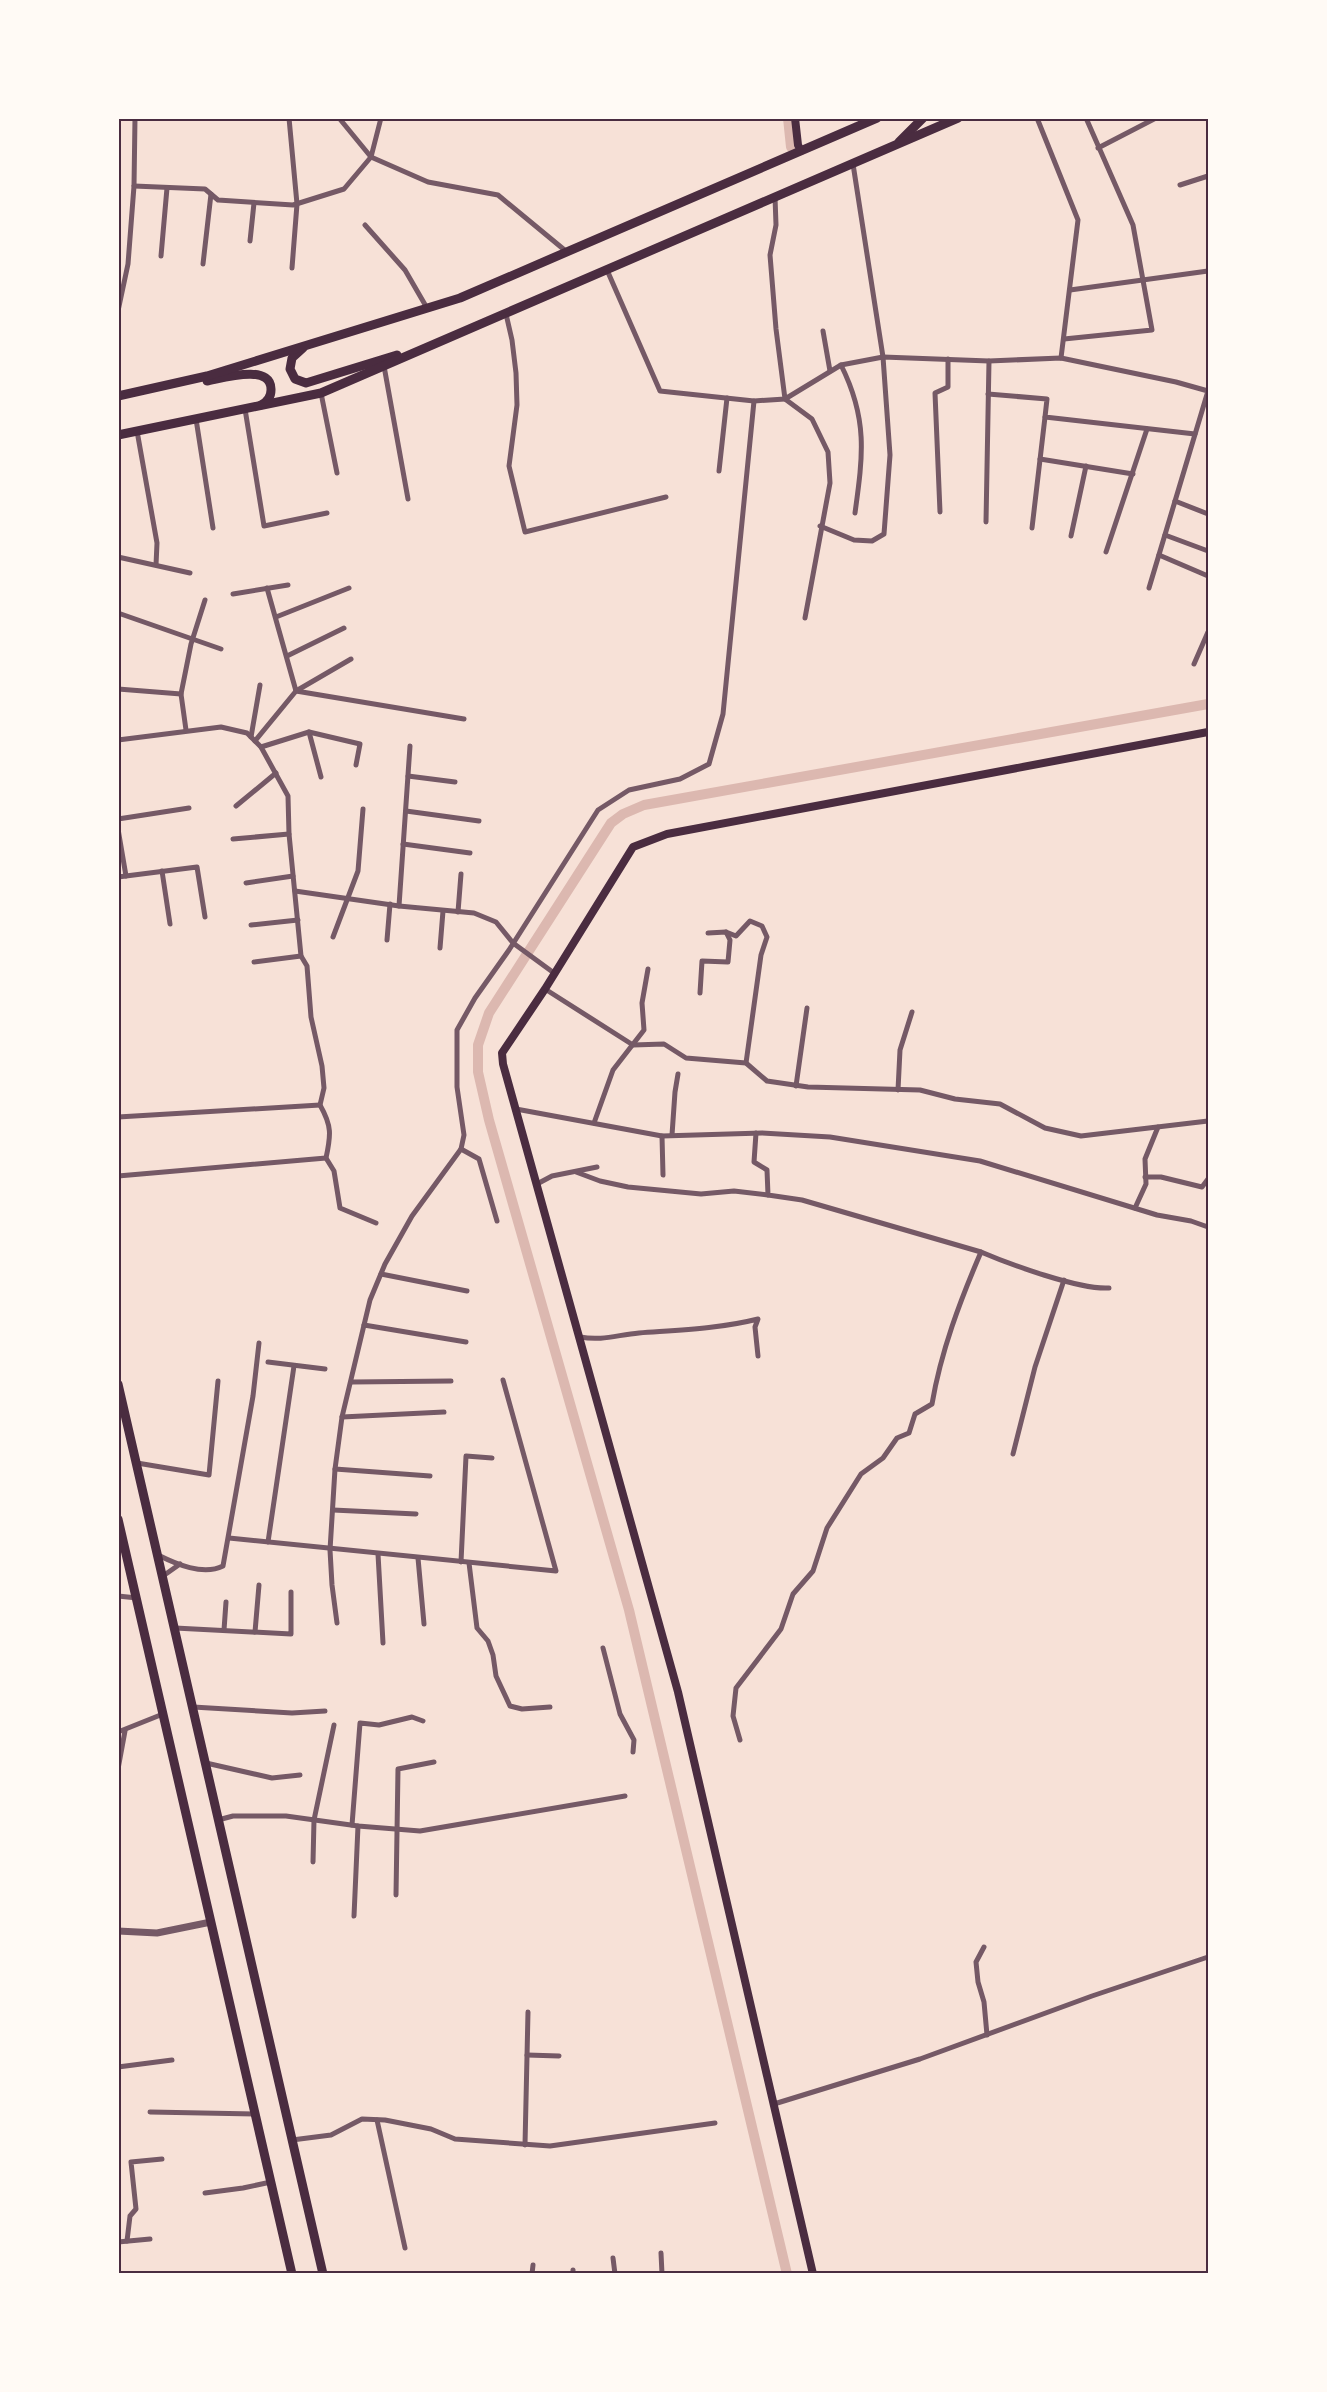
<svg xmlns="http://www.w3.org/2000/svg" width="1327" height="2392" viewBox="0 0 1327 2392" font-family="'Varela Round',sans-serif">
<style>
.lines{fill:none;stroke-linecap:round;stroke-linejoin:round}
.canal{stroke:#dcb8b0;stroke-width:10}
.minor{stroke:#755966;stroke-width:5}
.tertiary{stroke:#755966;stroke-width:7}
.secondary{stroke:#4a2c40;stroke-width:8}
.trunk{stroke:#4a2c40;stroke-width:9}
.neatline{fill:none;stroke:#4a2c40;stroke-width:2}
</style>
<rect width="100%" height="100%" fill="#f7e1d7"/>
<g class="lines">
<g class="canal">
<polyline points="788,118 791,147"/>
<polyline points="787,2274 629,1610 489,1120 478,1072 478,1045 489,1013 611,823 623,814 644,805 1208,704"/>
</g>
<g class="minor">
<polyline points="289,118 297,204 292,268"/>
<polyline points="339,118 371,157 428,182 498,195 567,252"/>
<polyline points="1037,118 1078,220 1061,358"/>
<polyline points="1098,148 1156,118"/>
<polyline points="1180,185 1208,176"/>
<polyline points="134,186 205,189 218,200 293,205 344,189 371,157 381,118"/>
<polyline points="775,197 776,225 770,255 776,329 785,399 812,419 828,452 830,483 805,618"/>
<polyline points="365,225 405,270 427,308"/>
<polyline points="250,241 254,203"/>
<polyline points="161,256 167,188"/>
<polyline points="203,264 211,194"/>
<polyline points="607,270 660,391 754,401 785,399 841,365 883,357 989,361 1061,358 1176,382 1208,391"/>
<polyline points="1070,290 1208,271"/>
<polyline points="118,311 128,264 134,186 135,118"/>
<polyline points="506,314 512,340 516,373 517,405 509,466 525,532 666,497"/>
<polyline points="823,331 830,371"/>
<polyline points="1064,339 1152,330 1133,225 1086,118"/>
<path d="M841,365C868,419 863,455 855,513"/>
<polyline points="384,366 408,499"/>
<polyline points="321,393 337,473"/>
<polyline points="988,394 1047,399 1045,417 1195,434"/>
<polyline points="245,409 264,526 327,513"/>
<polyline points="196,419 213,528"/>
<polyline points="137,431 157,543 156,565"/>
<polyline points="1040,459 1133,474"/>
<polyline points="719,471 727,398"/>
<polyline points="1175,501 1208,514"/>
<polyline points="940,512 935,393 948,387 948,359"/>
<polyline points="986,522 989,361"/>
<polyline points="820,526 854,540 872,541 884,534 890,455 883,357 853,164"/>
<polyline points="1032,528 1045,417"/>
<polyline points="1165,535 1208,551"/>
<polyline points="1071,536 1086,466"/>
<polyline points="1106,552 1147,429"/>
<polyline points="1159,555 1208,576"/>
<polyline points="118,557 190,573"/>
<polyline points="1149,588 1208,391"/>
<polyline points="233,594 288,585"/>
<polyline points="118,613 221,649"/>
<polyline points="276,617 349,588"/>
<polyline points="287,656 344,628"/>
<polyline points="1194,664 1208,632"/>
<polyline points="118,689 181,694"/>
<polyline points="296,691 464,719"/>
<polyline points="296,691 351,659"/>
<polyline points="186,730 181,694 191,644 205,600"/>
<polyline points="309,732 321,777"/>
<polyline points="251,737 260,685"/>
<path d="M118,740L221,727L247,733L261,747L288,796L289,834L301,956L307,966L311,1017L322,1066L324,1088L320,1105C332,1126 331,1135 326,1158L334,1171L340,1208L376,1223"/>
<polyline points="255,741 296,691 267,588"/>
<polyline points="261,747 309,732 360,744 356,765"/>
<polyline points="408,776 455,782"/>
<polyline points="236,806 276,773"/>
<polyline points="406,811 479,821"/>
<polyline points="118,819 189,808"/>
<polyline points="118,829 126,876"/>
<polyline points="233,839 289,834"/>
<polyline points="403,844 470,853"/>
<polyline points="162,871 170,924"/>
<polyline points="118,877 197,867 205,917"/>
<polyline points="246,883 293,876"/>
<polyline points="295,891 399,906 474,913 496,922 513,943 554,973"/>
<polyline points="399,906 410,746"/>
<polyline points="458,912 461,874"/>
<polyline points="251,925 298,920"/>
<polyline points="708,933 726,932 736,936 750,921 762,926 767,937 761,955 746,1063"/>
<polyline points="333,937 358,871 363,809"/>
<polyline points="387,940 390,904"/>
<polyline points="440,948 443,911"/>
<polyline points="254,962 301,956"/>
<polyline points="545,989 633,1045 664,1044 686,1058 746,1063 767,1081 808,1087 920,1090 955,1099 1000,1104 1045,1128 1081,1136 1208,1121"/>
<polyline points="700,993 702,961 728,962 730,940 726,932"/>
<polyline points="796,1086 807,1008"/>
<polyline points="898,1090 900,1050 912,1012"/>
<polyline points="516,1109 662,1136 762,1133 830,1137 980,1161 1157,1215 1191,1221 1208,1227"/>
<polyline points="118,1117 320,1105"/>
<polyline points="594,1123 613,1070 644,1030 642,1003 648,969"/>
<polyline points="672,1135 675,1092 678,1074"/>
<polyline points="662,1136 663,1175"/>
<polyline points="461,1149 479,1159 497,1221"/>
<polyline points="576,1172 600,1181 628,1187 701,1194 734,1191 768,1195"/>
<polyline points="118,1176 326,1158"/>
<polyline points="1145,1177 1161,1177 1202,1187 1208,1179"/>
<polyline points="537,1184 552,1176 597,1167"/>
<polyline points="1135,1208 1146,1184 1145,1159 1158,1127"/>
<path d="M981,1252C1009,1264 1080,1290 1109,1288"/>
<polyline points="381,1274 467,1291"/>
<polyline points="364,1325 466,1342"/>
<path d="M580,1337C602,1341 617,1335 639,1333C680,1330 718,1329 758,1319L755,1327L758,1356"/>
<polyline points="268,1362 325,1369"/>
<polyline points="352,1382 451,1381"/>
<polyline points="342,1417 444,1412"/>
<polyline points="1013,1454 1035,1367 1064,1280"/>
<polyline points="137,1463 209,1475 218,1381"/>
<polyline points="335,1469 430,1476"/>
<polyline points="333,1510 416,1514"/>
<polyline points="229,1538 556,1571 503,1380"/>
<polyline points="268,1542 294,1366"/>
<polyline points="378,1554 383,1643"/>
<path d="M158,1555C176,1564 203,1576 223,1566L253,1396L259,1343"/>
<polyline points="418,1558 424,1624"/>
<polyline points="461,1562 466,1456 492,1458"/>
<polyline points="469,1563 477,1628 488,1641 493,1655 496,1676 510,1706 522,1709 550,1707"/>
<polyline points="163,1576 180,1564"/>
<polyline points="118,1596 137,1598"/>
<polyline points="337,1623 332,1585 330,1550 335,1469 342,1417 370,1300 385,1264 412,1216 461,1149 464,1135 457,1087 457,1030 475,998 509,950 598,810 629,790 680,779 709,764 723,714 754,401"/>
<polyline points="175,1628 291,1634 291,1592"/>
<polyline points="224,1630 226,1602"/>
<polyline points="255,1632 259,1585"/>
<polyline points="603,1648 620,1714 634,1740 633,1752"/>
<polyline points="193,1707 292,1713 325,1711"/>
<polyline points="118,1732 163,1714"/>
<path d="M740,1740L733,1716L736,1688L781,1629L793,1594L813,1571L827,1528L861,1474L883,1458L897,1438L909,1433L915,1414L932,1404C941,1351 960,1301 981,1252L802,1200L768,1195L767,1170L754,1162L756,1133"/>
<polyline points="206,1763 272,1778 300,1775"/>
<polyline points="118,1769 125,1731"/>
<polyline points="218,1820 233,1816 286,1816 358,1826 420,1831 625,1796"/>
<polyline points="352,1825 360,1723 379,1725 412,1717 423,1721"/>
<polyline points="313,1862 314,1820 334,1725"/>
<polyline points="396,1895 398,1769 434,1762"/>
<polyline points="354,1916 358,1826"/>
<polyline points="984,1947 976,1962 978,1982 984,2002 987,2035"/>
<polyline points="527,2055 559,2056"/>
<polyline points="118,2067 172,2060"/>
<polyline points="774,2104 920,2059 1092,1996 1208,1957"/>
<polyline points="150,2112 255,2114"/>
<polyline points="377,2120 405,2248"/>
<polyline points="292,2140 331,2135 362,2119 385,2120 431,2129 455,2139 550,2146 715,2123"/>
<polyline points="525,2145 528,2012"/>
<polyline points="205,2193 243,2188 271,2182"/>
<polyline points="127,2241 130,2216 136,2209 131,2162 162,2159"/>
<polyline points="118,2242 150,2239"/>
<polyline points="661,2253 662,2274"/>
<polyline points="613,2258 615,2274"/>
<polyline points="573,2270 573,2274"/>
<polyline points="532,2274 533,2265"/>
</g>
<polyline class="tertiary" points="118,1931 157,1933 211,1922"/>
<g class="secondary">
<polyline points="795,118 798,145 801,151"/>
<polyline points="813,2274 678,1692 503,1064 502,1053 545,989 633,847 667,834 1208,732"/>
</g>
<g class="trunk">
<polyline points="899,142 923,118"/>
<polyline points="303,348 292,358 290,369 295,379 306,383 397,355"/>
<path d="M207,381C223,378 272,363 271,390C271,398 267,402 261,405"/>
<polyline points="118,396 207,376 460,298 877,118"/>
<polyline points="118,435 321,393 958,118"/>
<polyline points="118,1384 323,2274"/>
<polyline points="118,1519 292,2274"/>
</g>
</g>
<rect width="1327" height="2392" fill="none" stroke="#fffaf5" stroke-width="240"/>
<rect x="120" y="120" width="1087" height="2152" class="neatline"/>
</svg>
